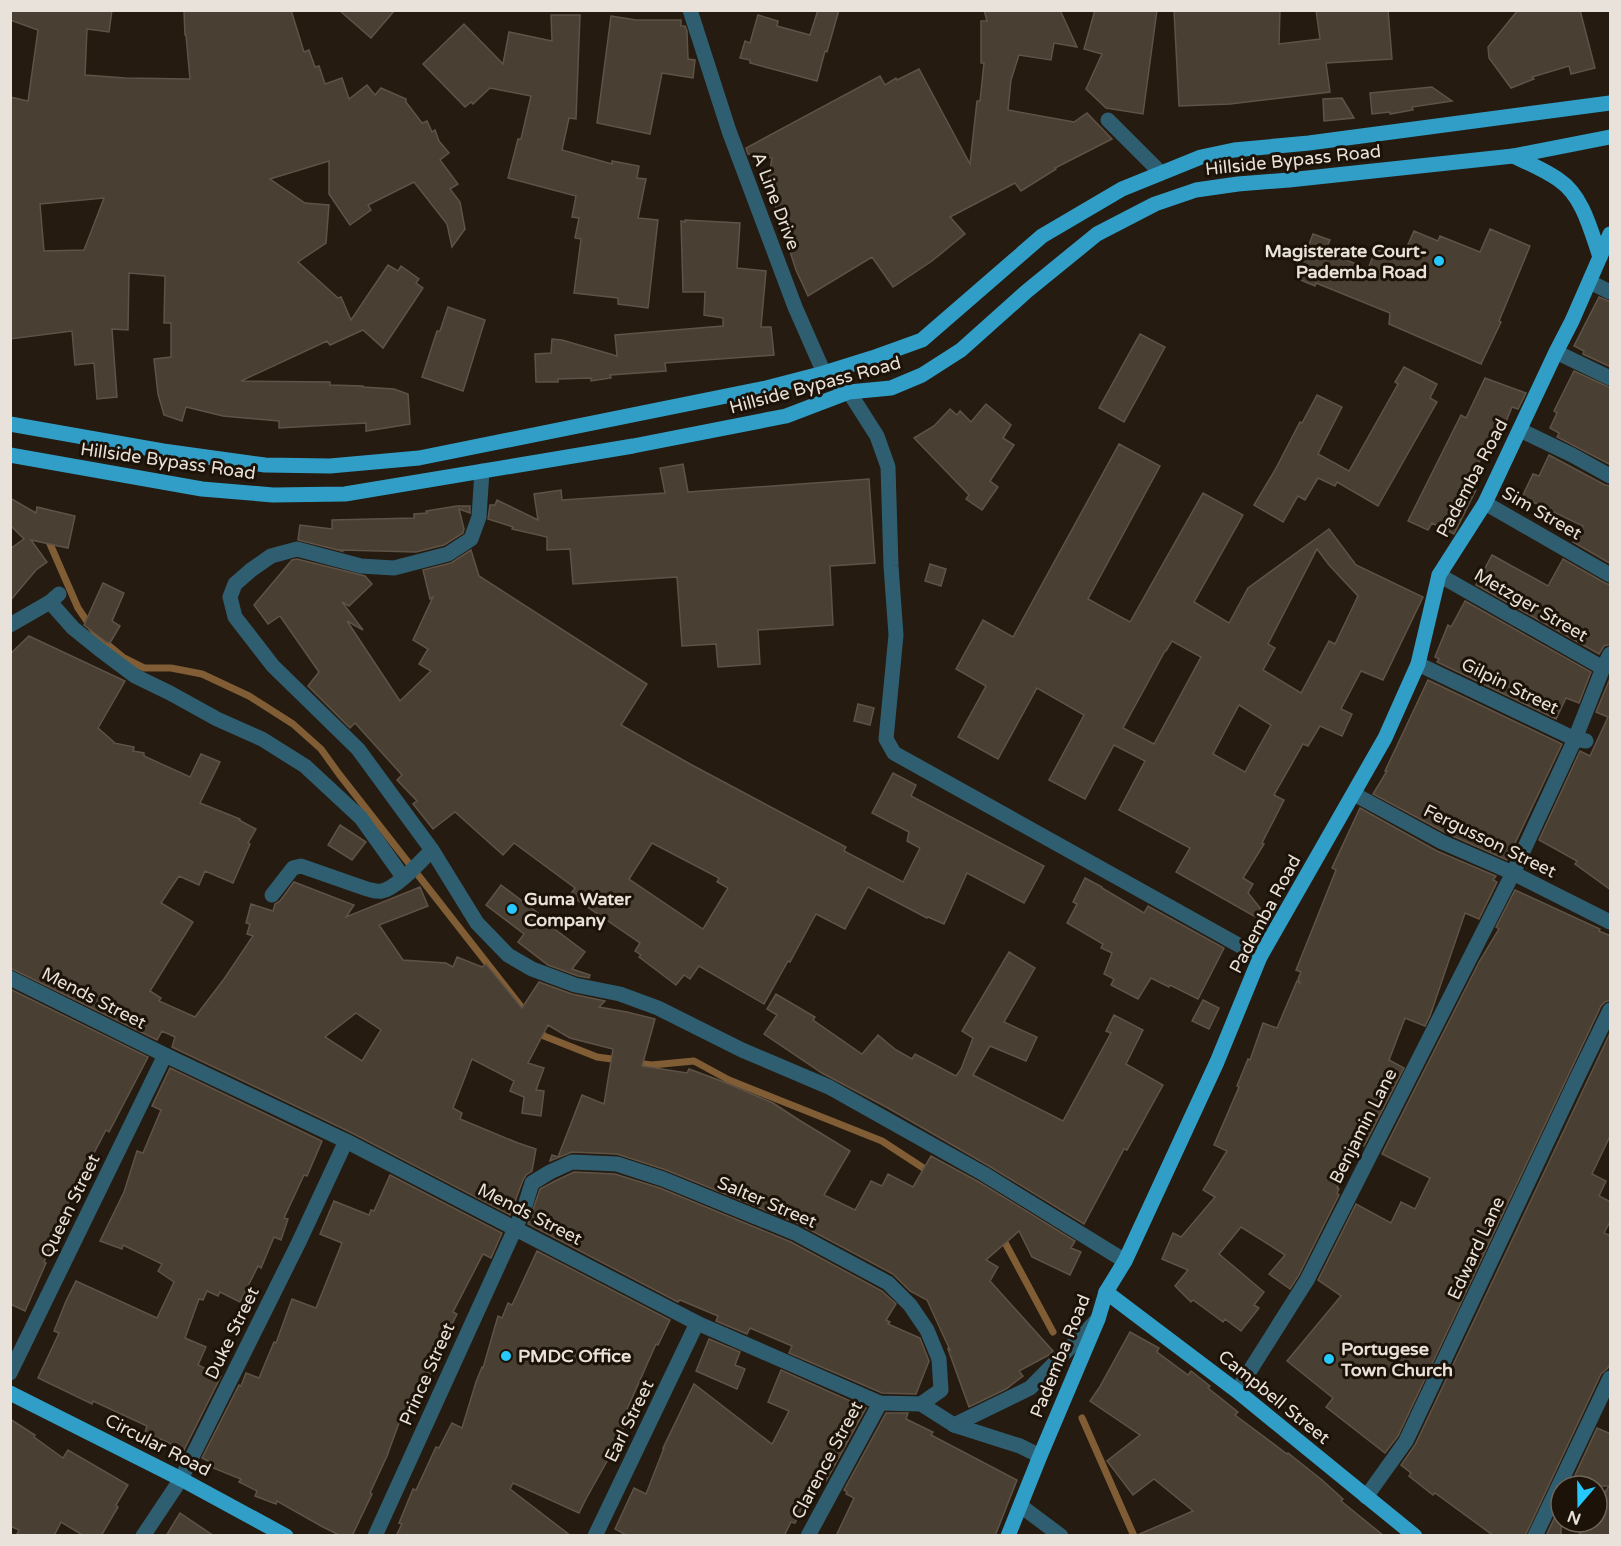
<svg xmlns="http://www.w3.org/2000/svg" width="1621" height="1546" viewBox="0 0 1621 1546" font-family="'Varela Round',sans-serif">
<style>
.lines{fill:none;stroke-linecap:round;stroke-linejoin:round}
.stream{stroke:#805d35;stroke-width:7}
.building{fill:#4a3f33;stroke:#5f5347;stroke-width:1.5;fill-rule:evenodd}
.minor{stroke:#2f5e71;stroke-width:15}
.major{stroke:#309ec6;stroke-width:15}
.poi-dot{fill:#26c9fe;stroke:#1c1207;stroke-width:2}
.labels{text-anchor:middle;stroke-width:6;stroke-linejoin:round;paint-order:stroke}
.street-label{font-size:18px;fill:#e9e2da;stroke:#1c1207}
.poi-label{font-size:18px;font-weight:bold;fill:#e9e2da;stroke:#1c1207;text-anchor:start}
</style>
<rect width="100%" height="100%" fill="#251b10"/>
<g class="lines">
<g class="stream">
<polyline points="47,537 78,608 97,636 124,658 144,668 171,668 202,674 249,696 293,724 321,749 339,774 526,1013"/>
<polyline points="538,1028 544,1036 597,1057 619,1060"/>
<polyline points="635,1063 652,1065 694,1061 729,1080 882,1141 931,1173"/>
<polyline points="1002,1237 1053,1332"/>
<polyline points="1082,1418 1134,1536"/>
</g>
</g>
<g class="building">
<path d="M10,10H112L109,32L87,29L85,75L125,78L190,79L186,35H185L184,11L291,10L304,52L309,50L315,67L319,66L325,84L342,78L349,99L367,85L375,95L381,88L406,99V102L422,123L427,121L432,132L435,130L439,141L449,153L440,160L458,184L450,189L460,202L465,229L452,247L447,224L414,182L368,205L371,210L350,225L329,194V161L270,179L305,203L329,205L326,243L298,262L338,298L341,297L351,320L388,265L398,271L401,266L419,279L416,283L423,288L383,348L363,330L330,345L327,341L241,381L330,382V385L363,386V387L394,389L408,394L410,424L366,431V423L279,428V421L223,416L186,407L182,421L164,415L158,394L154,359L171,357V323H164L165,276L129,273L128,330L112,329L117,397L97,399L94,363L75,365L72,331L10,339V97L28,101L38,30L10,20ZM104,198L84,250L44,251L40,204Z"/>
<polygon points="339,10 395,10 371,38"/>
<polygon points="818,10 839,10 827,52 825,51 817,81 750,63 750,60 740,58 745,41 750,43 758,15 778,21 777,26 810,35"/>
<polygon points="984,10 1060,10 1077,47 1054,43 1051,60 1019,55 1011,80 1008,110 1074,122 1087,113 1112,139 1055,168 1056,169 1021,191 1015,183 950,217 965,234 932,261 893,287 872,257 808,296 796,270 775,205 778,204 768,181 772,158 748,154 746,148 880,76 885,85 896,78 897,80 919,69 970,164 977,101 980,101 984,63 981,63 981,21 987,21"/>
<polygon points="1095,10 1157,10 1143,114 1106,108 1086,89 1102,54 1084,49"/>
<polygon points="1174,10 1280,10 1279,44 1320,39 1316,10 1388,10 1392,59 1326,63 1330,92 1230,104 1179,106"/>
<polygon points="1518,10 1580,10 1595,68 1571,74 1569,66 1532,77 1534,79 1511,88 1489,58 1488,47"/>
<polygon points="551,15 580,15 576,119 569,118 562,150 612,164 612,161 639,166 637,178 646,179 638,218 658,220 648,308 618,304 618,298 574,293 581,239 575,238 579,218 572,217 576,196 508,178 518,139 521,139 531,96 490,88 473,104 471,102 465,107 423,64 464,24 503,64 509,32 552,41"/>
<polygon points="611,16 636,20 681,20 681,26 685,26 687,31 688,59 695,60 693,78 662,73 650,134 597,123"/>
<polygon points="1432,87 1452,101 1412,107 1413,110 1390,114 1390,112 1372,114 1370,93"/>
<polygon points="1342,98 1354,118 1324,121 1323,99"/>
<polygon points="685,220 740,223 737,268 766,271 761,327 771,327 774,355 665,363 666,371 610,375 611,378 591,381 591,378 558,379 558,382 536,382 535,354 551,353 552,339 562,340 617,356 615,335 723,326 723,318 704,315 705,292 683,292 681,221 685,222"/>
<polygon points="1490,229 1530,246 1499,321 1501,322 1481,364 1389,324 1390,313 1316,283 1315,286 1296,278 1313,234 1330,240 1325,251 1368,269 1377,246 1403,256 1414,231 1438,241 1440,236 1480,252"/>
<polygon points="1599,297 1611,302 1611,367 1583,354 1584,351 1574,346"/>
<polygon points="448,307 485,320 463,391 422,377 437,331 440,331"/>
<polygon points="1140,334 1165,347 1124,422 1099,408"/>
<polygon points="1404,367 1437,384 1430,398 1437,402 1378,506 1337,482 1335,486 1318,478 1305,500 1298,496 1283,522 1254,505 1275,470 1300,422 1302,423 1317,395 1342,407 1318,454 1349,471 1398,384 1395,382"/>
<polygon points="1574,371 1611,388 1611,465 1557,437 1559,433 1550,428 1557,413 1554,411"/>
<polygon points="1485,378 1526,393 1518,409 1512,407 1503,429 1497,426 1467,487 1476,490 1454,534 1432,523 1428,530 1408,521 1461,415 1466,418"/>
<polygon points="986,404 1011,425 1003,438 1014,445 990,481 998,487 982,510 966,499 969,495 914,438 934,426 950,409 957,415 960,411 971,422"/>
<path d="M1119,444L1160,466L1088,599L1130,622L1203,493L1243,515L1194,602L1229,623L1248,588L1329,529L1356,565L1423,597L1383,680L1361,671L1341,709L1352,714L1342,736L1320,726L1308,746L1303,744L1274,795L1284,800L1262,843L1264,844L1243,878L1253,884L1248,893L1270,920L1268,924L1176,872L1190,848L1119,810L1145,761L1114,745L1085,799L1049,780L1084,715L1037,688L998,759L958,737L986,686L956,669L983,620L1013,637ZM1317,549L1329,565L1358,596L1335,644L1329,641L1301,693L1263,670L1275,648L1268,644ZM1172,641L1201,657L1154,744L1123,728L1165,651H1166ZM1239,705L1271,725L1245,772L1213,754Z"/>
<polygon points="1549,455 1605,485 1611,486 1611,564 1573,542 1583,526 1522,497 1533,474 1539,476"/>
<polygon points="683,464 688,492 869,479 875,563 830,566 833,625 758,630 760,664 718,667 716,644 682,646 677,577 573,584 570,549 547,550 547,537 512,529 513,527 488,519 490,505 495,505 497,500 538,520 534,494 561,490 562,500 665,493 660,468"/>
<polygon points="10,498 36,513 37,507 75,516 68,548 31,540 47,562 36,570 10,601 10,549 24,539 10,525"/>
<polygon points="457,506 470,506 470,513 459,509 464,529 463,533 444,545 416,552 341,550 342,551 298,540 300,525 332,529 332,520 414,518 414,514 427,513 426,511"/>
<path d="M471,550L479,576L647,684L621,725L690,764L846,847L844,851L903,882L920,848L907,841L909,832L872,813L893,773L916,785L911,796L1044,866L1024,903L967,873L944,924L928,917L927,918L868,887L845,929L816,914L790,962L788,961L764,1004L699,966L690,979L684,975L676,985L639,957L641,955L635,951L640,943L570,895L575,888L514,843L503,855L455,812L433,829L413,804L417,801L397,780L402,775L355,723L350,728L308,686L319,672L280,616L268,624L254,605L292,560L297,559L365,576L372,584L349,606L342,602L363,630L347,621L400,701L431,671L419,664L428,649L413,640L433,597L430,599L423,570L451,563ZM652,843L719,878L717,882L728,888L703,929L629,879Z"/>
<polygon points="1492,555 1548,586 1563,559 1605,583 1611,585 1611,644 1604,646 1599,654 1476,585"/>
<polygon points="930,564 946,569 941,586 925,581"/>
<polygon points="103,583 124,593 112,621 120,626 110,643 106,642 84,625"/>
<polygon points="1465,601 1591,672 1579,703 1566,698 1556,719 1437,662 1439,659 1435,657 1448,625 1451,627"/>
<path d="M29,636L125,681L98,728L114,742V743L134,747L133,751L144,753V756L190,777L201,754L220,762L200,803L240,819L239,820L256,829L248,843L250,844L233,883L205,871L199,885L179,876L161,903L193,922L150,991L161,998L159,1001L195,1017L224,979L253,936L247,934L250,924L246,923L251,904L273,911L275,904L280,901L294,882L354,905L346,917L420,887L428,906L379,925L403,960L446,963L453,967L457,957L482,967L486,964L522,1008L539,982L572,994L605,1001L599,1007L627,1012L655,1019L642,1066L687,1073L689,1069L724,1082L773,1103L799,1120L850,1151L824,1195L855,1210L871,1181L882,1186L888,1174L913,1187L931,1156L979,1182L1075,1241L1071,1248L1081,1252L1070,1275L1032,1257L1019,1231L986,1260L998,1267L990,1281L1053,1351L1049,1355L1019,1371L1023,1376L1006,1389L969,1407L948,1349L950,1350L927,1300L910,1291L893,1274L799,1224L666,1170L617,1154L572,1152L550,1161L552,1155L558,1157L582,1095L604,1104L613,1049L570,1038L548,1025L528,1063L544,1068L536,1090L544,1091L541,1116L522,1113L524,1097L510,1091L514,1081L472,1059L453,1108L462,1113L460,1119L518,1143L536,1149L532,1171L526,1175L523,1180L510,1215L350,1132L172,1047L175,1037L162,1031L157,1040L10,968V654ZM356,1013L381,1030L362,1061L325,1037Z"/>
<polygon points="1611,676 1611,890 1575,864 1577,861 1539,840 1580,751 1590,756 1608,717 1596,712"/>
<polygon points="1428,680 1562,744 1507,860 1446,833 1373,794 1387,771 1385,771"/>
<polygon points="858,704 874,708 870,725 854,721"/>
<polygon points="1360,808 1437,851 1496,876 1493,880 1497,882 1479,919 1465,913 1430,1016 1425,1026 1405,1018 1389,1060 1404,1068 1364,1146 1362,1145 1337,1188 1339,1189 1337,1193 1339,1195 1299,1275 1290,1289 1269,1274 1285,1255 1241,1227 1219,1254 1264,1292 1254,1305 1259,1308 1241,1331 1225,1319 1223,1322 1193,1300 1191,1302 1175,1286 1188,1270 1162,1259 1173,1233 1181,1237 1215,1197 1203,1190 1227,1151 1214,1145 1239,1087 1237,1086 1248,1059 1250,1060 1263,1023 1277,1028 1297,981 1300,983 1298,979 1301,972 1296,970 1336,870 1332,868"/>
<polygon points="340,825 366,842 352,860 328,845"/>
<polygon points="1085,878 1102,887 1102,888 1144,913 1148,906 1224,948 1198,999 1170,985 1169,987 1151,978 1138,999 1111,985 1114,979 1104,974 1112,953 1101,948 1103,944 1067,923 1077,904 1073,902"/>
<polygon points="501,885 538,913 536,915 585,952 572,969 590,975 589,978 578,976 548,965 518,942 524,934 486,905"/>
<polygon points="1515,890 1600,929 1599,931 1611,936 1611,1000 1605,1002 1601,1006 1398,1436 1385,1453 1326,1407 1333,1398 1287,1361 1341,1296 1318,1280 1356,1204 1391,1223 1401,1202 1415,1209 1430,1178 1382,1154 1479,962 1499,929 1496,927"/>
<polygon points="1009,952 1035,968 1004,1022 1037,1037 1026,1061 990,1046 973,1075 1063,1121 1111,1033 1106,1031 1114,1015 1143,1030 1126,1064 1163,1085 1127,1150 1124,1149 1084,1224 989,1166 888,1108 822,1073 764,1034 777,1015 767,1009 776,994 815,1017 813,1020 862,1054 878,1035 896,1050 912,1059 915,1054 956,1076 961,1069 973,1038 962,1031"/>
<polygon points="10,989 148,1057 109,1132 106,1130 81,1178 80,1177 65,1210 67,1211 44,1262 46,1263 25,1311 10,1304"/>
<polygon points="1203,1000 1219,1008 1209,1029 1192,1021"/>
<polygon points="1611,1031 1611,1134 1592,1174 1606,1181 1599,1196 1611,1202 1611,1220 1604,1233 1611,1236 1611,1363 1607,1369 1601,1374 1525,1536 1494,1536 1435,1493 1433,1495 1409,1476 1411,1473 1401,1465 1415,1445"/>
<polygon points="170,1068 322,1141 307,1176 304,1175 284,1218 288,1219 281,1240 274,1237 261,1268 258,1266 240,1302 220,1292 218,1296 207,1291 203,1300 199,1299 185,1338 206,1347 198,1365 221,1376 184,1450 145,1432 147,1426 93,1401 92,1404 38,1378 59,1333 54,1331 66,1301 76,1281 157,1318 174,1282 158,1271 162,1264 123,1245 122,1249 100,1241 124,1192 137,1151 143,1153 161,1110 152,1106"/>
<polygon points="574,1172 615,1174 660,1188 791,1242 882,1291 896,1304 886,1320 890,1322 888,1324 920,1338 929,1361 916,1394 882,1393 789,1353 792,1346 750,1328 747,1334 716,1321 718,1316 680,1300 678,1302 528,1224 540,1189 555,1181"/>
<polygon points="390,1175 502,1233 491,1258 483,1254 453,1312 457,1314 442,1344 445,1345 432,1370 420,1401 414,1399 404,1424 399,1423 387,1456 370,1493 372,1494 352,1536 341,1536 321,1526 277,1501 276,1504 255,1496 257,1491 239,1482 241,1479 211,1467 212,1463 202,1458 239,1385 241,1386 246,1373 259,1378 274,1342 276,1343 292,1299 316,1308 342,1243 320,1234 334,1201 369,1215 371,1210 374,1211"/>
<polygon points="537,1251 670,1320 658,1345 656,1344 625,1414 629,1416 619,1437 622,1439 614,1457 610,1456 587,1497 579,1513 513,1483 510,1489 571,1536 396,1536 402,1524 399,1523 413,1489 416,1490 436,1447 439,1448 452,1423 462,1428 476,1382 482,1367 483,1368 498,1316 502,1318 508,1303 512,1305"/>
<polygon points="1130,1332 1159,1348 1157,1352 1188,1375 1191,1371 1210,1386 1208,1388 1238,1412 1235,1415 1287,1454 1288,1453 1322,1480 1343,1499 1341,1501 1384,1536 1135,1536 1193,1511 1154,1479 1133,1495 1107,1461 1140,1435 1090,1401 1099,1388"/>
<polygon points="709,1339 740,1352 735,1365 745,1369 737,1389 696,1371"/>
<polygon points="781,1370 866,1408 826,1481 816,1476 795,1523 791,1522 784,1536 628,1536 615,1529 634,1488 646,1494 664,1448 663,1448 694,1384 772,1444 789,1411 768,1402"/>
<polygon points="886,1413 908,1413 906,1419 933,1432 931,1435 1017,1480 995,1536 836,1536 854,1498 846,1494 847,1492 844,1490"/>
<polygon points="10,1419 35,1435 34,1437 63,1458 68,1450 128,1485 116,1505 118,1507 101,1536 84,1536 61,1522 54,1536 16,1536 19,1530 10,1526"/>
<polygon points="1597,1428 1611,1434 1611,1536 1578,1536 1587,1522 1597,1522 1597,1505 1609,1486 1570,1486"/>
<polygon points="1561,1504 1561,1536 1546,1536"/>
<polygon points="180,1513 214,1536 166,1536"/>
</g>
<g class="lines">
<g class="minor">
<polyline points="690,10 729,131 795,307 824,373 849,392 877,436 888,467 891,566 896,635 886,739 894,753 1260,957"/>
<polyline points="1108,120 1161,173"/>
<polyline points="1590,282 1610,292"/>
<polyline points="1556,352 1610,378"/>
<polyline points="1520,430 1572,455 1610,476"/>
<polyline points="482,471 479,517 471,539 448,554 394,568 361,566 297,549 271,556 251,570 235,584 230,597 235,617 273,666 358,749 432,850 477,923 508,955 532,969 575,985 620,994 658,1008 742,1050 829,1087 984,1174 1125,1261"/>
<polyline points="1485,503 1610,575"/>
<polyline points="1439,575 1603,668"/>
<polyline points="50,602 73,628 99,649 135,676 170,693 217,719 262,739 305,766 361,818 403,877"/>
<polyline points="10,625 50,602 59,594"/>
<polyline points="1418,664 1575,739 1586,741"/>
<polyline points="1354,794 1442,842 1513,873 1610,922"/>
<path d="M272,895L293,868L301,866L367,889C372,890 376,892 382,891C397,888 420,862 432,850"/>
<polyline points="10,978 165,1055 346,1141 697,1323 880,1403 921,1404 954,1425 1020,1446 1040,1456"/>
<polyline points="10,1373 165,1055"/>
<polyline points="1237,1391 1307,1280 1513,873 1575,739 1603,668 1610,654"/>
<polyline points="954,1425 1030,1388 1098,1319"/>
<polyline points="1366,1497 1406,1441 1578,1076 1610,1010"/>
<polyline points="1021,1506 1061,1536"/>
<polyline points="143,1536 181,1479 298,1244 346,1141"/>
<polyline points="375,1536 524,1209 532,1183 550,1172 572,1162 617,1164 663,1179 795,1233 888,1283 910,1305 927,1330 939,1359 941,1390 921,1404"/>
<polyline points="595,1536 697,1323"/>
<polyline points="808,1536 880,1403"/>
<polyline points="1535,1536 1610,1378"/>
</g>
<g class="major">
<path d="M1513,156C1528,163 1545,170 1559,180C1583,196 1591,231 1600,257"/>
<polyline points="10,424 163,451 265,465 330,466 419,458 766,388 824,373 872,358 922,340 1042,236 1122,189 1201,157 1234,150 1309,143 1610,103"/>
<polyline points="10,455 202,489 273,495 345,494 633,446 786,416 849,392 891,388 922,375 961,350 1027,291 1097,234 1155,204 1196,190 1238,184 1289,180 1513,156 1610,137"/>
<polyline points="1106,1292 1237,1391 1415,1536"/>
<polyline points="10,1393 181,1479 286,1536"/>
<polyline points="1008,1536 1040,1456 1098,1319 1106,1292 1125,1261 1217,1062 1260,957 1385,738 1418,664 1439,575 1485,503 1556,352 1572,321 1610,234"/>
</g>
</g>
<g class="poi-dot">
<circle cx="1439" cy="261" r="6"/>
<circle cx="512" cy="909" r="6"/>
<circle cx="506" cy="1356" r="6"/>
<circle cx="1329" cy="1359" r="6"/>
</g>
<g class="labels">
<g class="street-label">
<text transform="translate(1293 160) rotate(-6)" y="6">Hillside Bypass Road</text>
<text transform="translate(776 201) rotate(69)" y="6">A Line Drive</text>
<text transform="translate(815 385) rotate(-15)" y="6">Hillside Bypass Road</text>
<text transform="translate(168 461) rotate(8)" y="6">Hillside Bypass Road</text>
<text transform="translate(1472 478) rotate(-62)" y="6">Pademba Road</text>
<text transform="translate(1542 513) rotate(30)" y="6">Sim Street</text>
<text transform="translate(1531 605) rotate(30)" y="6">Metzger Street</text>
<text transform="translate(1510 686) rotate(26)" y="6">Gilpin Street</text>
<text transform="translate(1490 841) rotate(26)" y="6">Fergusson Street</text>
<text transform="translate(1265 914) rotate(-62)" y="6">Pademba Road</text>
<text transform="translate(94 998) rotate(27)" y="6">Mends Street</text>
<text transform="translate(1363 1126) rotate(-63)" y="6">Benjamin Lane</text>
<text transform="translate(767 1202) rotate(23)" y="6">Salter Street</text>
<text transform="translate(70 1206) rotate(-64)" y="6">Queen Street</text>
<text transform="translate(530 1214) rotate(27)" y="6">Mends Street</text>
<text transform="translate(1476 1248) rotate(-65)" y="6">Edward Lane</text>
<text transform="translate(232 1333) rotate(-64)" y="6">Duke Street</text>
<text transform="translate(1060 1356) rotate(-68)" y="6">Pademba Road</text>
<text transform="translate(427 1374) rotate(-66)" y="6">Prince Street</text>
<text transform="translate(1274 1397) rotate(39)" y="6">Campbell Street</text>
<text transform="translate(629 1421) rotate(-64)" y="6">Earl Street</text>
<text transform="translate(158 1445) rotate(27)" y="6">Circular Road</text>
<text transform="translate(827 1460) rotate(-62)" y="6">Clarence Street</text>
</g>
<g class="poi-label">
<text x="1427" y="257" text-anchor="end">Magisterate Court-<tspan x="1427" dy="21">Pademba Road</tspan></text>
<text x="524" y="905">Guma Water<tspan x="524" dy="21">Company</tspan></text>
<text x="1341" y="1355">Portugese<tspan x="1341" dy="21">Town Church</tspan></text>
<text x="518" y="1362">PMDC Office</text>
</g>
</g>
<rect width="1621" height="1546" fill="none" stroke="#e9e2da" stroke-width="24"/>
<g transform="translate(1579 1504) rotate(200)"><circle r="28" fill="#1c1207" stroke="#6e655b" stroke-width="1.5"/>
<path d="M0-4.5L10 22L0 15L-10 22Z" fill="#26c9fe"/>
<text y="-9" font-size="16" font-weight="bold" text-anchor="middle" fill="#e9e2da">N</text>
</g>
</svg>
